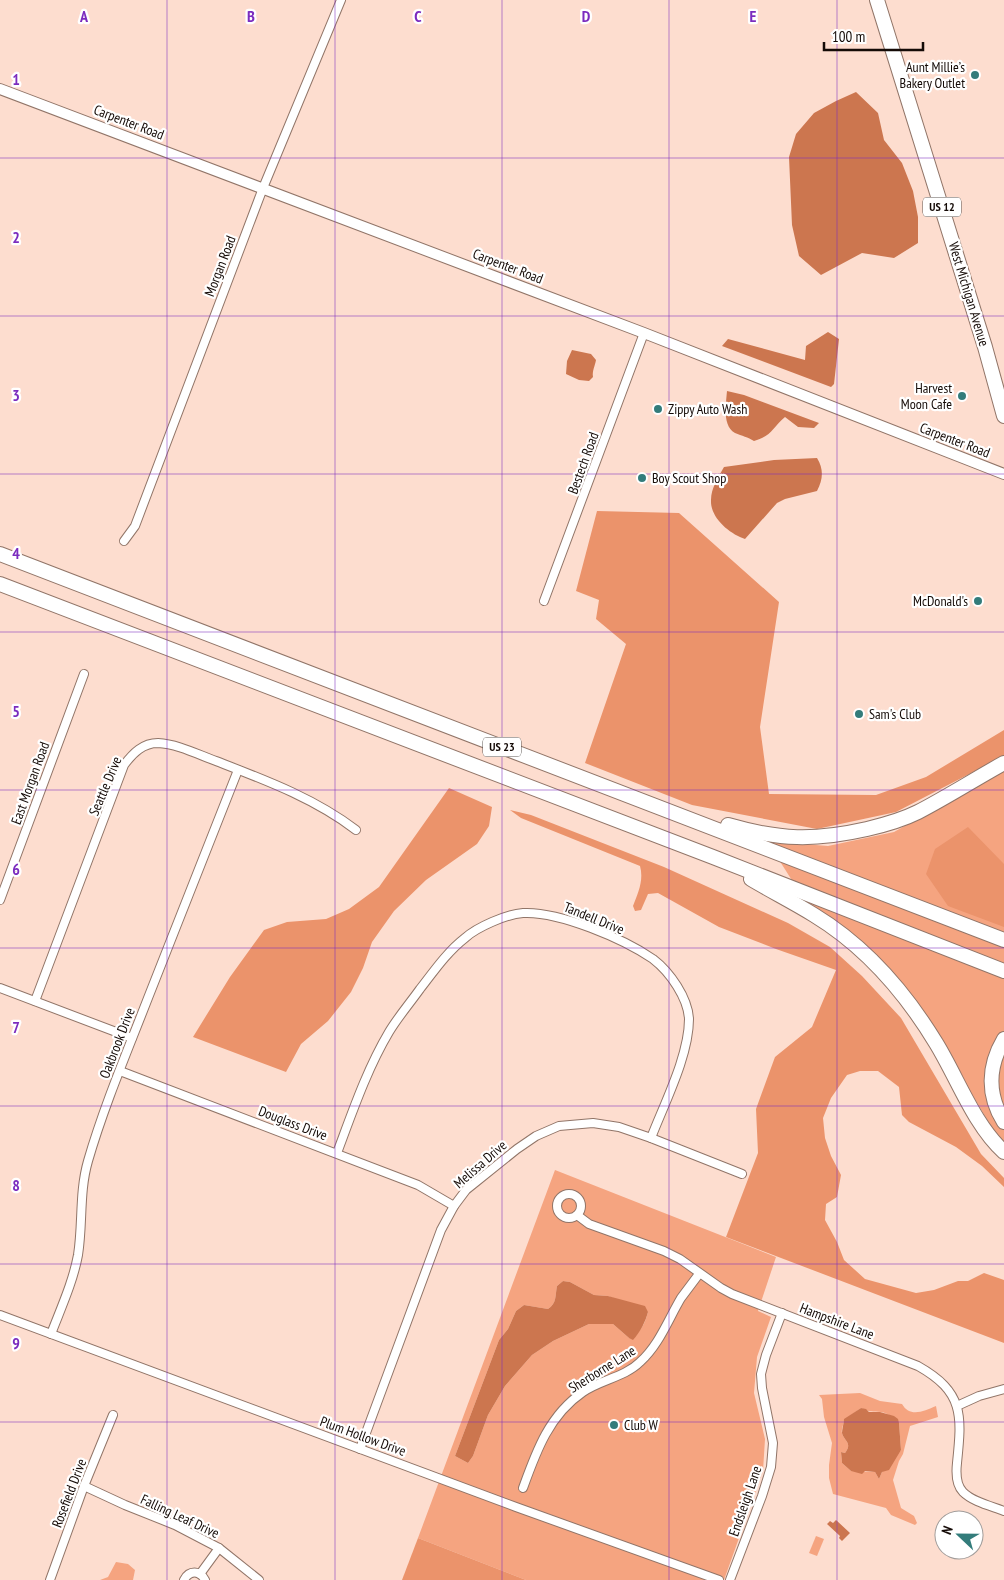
<svg xmlns="http://www.w3.org/2000/svg" width="1004" height="1580" viewBox="0 0 1004 1580" font-family="'PT Sans Narrow',sans-serif">
<style>
.green{fill:#f5a480;fill-rule:evenodd}
.forest{fill:#eb936b}
.water{fill:#cc764f}
.lines{fill:none;stroke-linecap:round;stroke-linejoin:round}
.street-casing{stroke:#917568;stroke-width:10}
.secondary-casing{stroke:#917568;stroke-width:12}
.highway-casing{stroke:#917568;stroke-width:16}
.street{stroke:#fff;stroke-width:8}
.secondary{stroke:#fff;stroke-width:10}
.highway{stroke:#fff;stroke-width:14}
.grid{fill:none;stroke:#7b2cbf;stroke-width:1;stroke-opacity:0.55}
.poi-dot{fill:#337c7b;stroke:#fff;stroke-width:2}
.labels{text-anchor:middle;stroke-width:4.5;stroke-linejoin:round;paint-order:stroke}
.shield{fill:#fff;stroke:#5a5451;stroke-width:1}
.shield-label{font-size:12px;font-weight:bold;fill:#140a06}
.poi-label{font-size:14px;fill:#140a06;stroke:#fff;text-anchor:start}
.street-label{font-size:14px;fill:#140a06;stroke:#fff}
.grid-label{font-size:16px;text-anchor:middle;font-weight:bold;fill:#7b2cbf;stroke:#fff;stroke-width:4.5;stroke-linejoin:round;paint-order:stroke}
</style>
<rect width="100%" height="100%" fill="#fdddcf"/>
<g class="green">
<polygon points="1004,770 1004,1143 999,1139 913,998 865,944 807,904 767,841 828,846 894,832"/>
<path d="M555,1170L776,1257L758,1311L771,1317L757,1357L754,1393L765,1439L763,1471L724,1580H526L418,1538ZM563,1281L570,1282L594,1295L608,1296L648,1312C644,1326 641,1332 629,1338L613,1324H589L553,1341L532,1355L505,1386L488,1415L473,1456L468,1463L455,1456L499,1340L508,1329L516,1311L524,1305L548,1309C557,1303 555,1296 557,1286Z"/>
<path d="M860,1393L880,1401L902,1404C910,1418 924,1411 936,1406L938,1417L910,1426L903,1454L899,1461L893,1480L901,1508L914,1516L917,1523L915,1525L891,1515L886,1508L833,1494L829,1478V1465L832,1443L824,1417L822,1399L819,1395ZM861,1408C871,1413 872,1411 881,1412C888,1413 894,1419 899,1423L901,1450L882,1472L879,1479L875,1472L851,1471L842,1463L841,1452L845,1453C853,1443 844,1441 842,1433C841,1430 844,1423 844,1420Z"/>
<polygon points="816,1536 824,1539 817,1556 809,1553"/>
<polygon points="116,1562 128,1564 135,1570 133,1580 100,1580 108,1577"/>
</g>
<g class="forest">
<polygon points="597,511 679,513 779,602 760,727 769,794 876,795 926,777 1004,730 1004,756 896,812 817,829 692,805 585,763 626,644 596,619 599,600 576,591"/>
<polygon points="449,788 492,807 489,826 477,844 426,880 394,911 372,942 363,968 351,992 328,1021 301,1044 286,1072 193,1037 230,977 264,930 287,922 326,919 349,909 379,887"/>
<path d="M510,810L531,815L664,867L788,923L830,947L862,976L901,1018L981,1154L1004,1178V1187L982,1166L956,1147L909,1122L902,1115L899,1087L878,1071H860L847,1075L831,1098L823,1118L825,1138L831,1156L841,1175L837,1197L826,1204L825,1220L837,1242L844,1260L865,1279L916,1293L934,1290L958,1281H968L984,1273L1004,1280V1343L726,1237L758,1153L756,1109L775,1057L812,1027L836,970L776,949L719,927L658,893L648,894L641,910L635,911L633,906C638,893 644,880 640,866L521,818Z"/>
<polygon points="968,827 1004,864 1004,927 948,906 926,874 935,849"/>
<polygon points="418,1538 526,1580 402,1580"/>
</g>
<g class="water">
<polygon points="856,92 878,113 884,140 902,163 913,191 918,217 918,243 894,258 862,253 821,275 799,256 792,225 789,157 796,134 814,113 836,101"/>
<polygon points="828,332 839,339 834,384 831,387 722,346 728,339 805,360 806,346"/>
<path d="M572,350L591,354L596,360C595,366 592,371 593,377L589,381L579,380L566,374L567,361Z"/>
<path d="M727,391L744,395L819,423L814,428L798,427L785,417C771,429 773,435 754,441C748,437 742,436 735,433C722,426 726,404 727,391Z"/>
<path d="M817,458C824,469 823,480 817,491L785,499L777,503L745,539C730,534 710,518 711,500C711,488 718,478 724,467L774,460Z"/>
<path d="M563,1281L570,1282L594,1295L608,1296L645,1306L648,1312C645,1323 640,1332 633,1340L629,1338L613,1324H589L553,1341L532,1355L505,1386L488,1415L473,1456L468,1463L455,1456L499,1340L508,1329L516,1311L524,1305L548,1309C557,1303 555,1296 557,1286Z"/>
<path d="M861,1408L866,1409L869,1412H880L894,1416L898,1419L899,1423L901,1450L889,1470L882,1472L879,1479L875,1472L865,1471L862,1474L851,1471L842,1463L841,1452L845,1453C853,1443 844,1441 842,1433C842,1429 844,1423 844,1419Z"/>
<polygon points="836,1520 850,1533 842,1541 839,1538 840,1536 827,1524 830,1521 833,1523"/>
</g>
<g class="lines">
<g class="street-casing">
<g id="street">
<polyline points="124,541 135,526 263,188 341,0"/>
<polyline points="544,601 644,333"/>
<polyline points="0,900 84,674"/>
<polyline points="0,988 132,1038"/>
<path d="M35,1001L124,765C133,753 143,743 158,743C178,744 199,755 216,761C265,780 314,798 356,830"/>
<polyline points="120,1071 418,1185 454,1206"/>
<path d="M337,1153C352,1113 367,1069 389,1032C398,1017 410,1003 420,989C434,971 447,952 465,938C477,927 507,914 523,913C559,911 624,939 653,959C670,972 688,998 689,1019C689,1056 664,1104 651,1138"/>
<circle cx="569" cy="1206" r="12"/>
<path d="M577,1215L589,1224L664,1251L680,1259L721,1288L732,1294L918,1366C964,1392 962,1415 957,1463C956,1472 956,1485 963,1492C973,1502 991,1506 1004,1511"/>
<polyline points="0,1315 516,1507 719,1580"/>
<path d="M51,1334C61,1308 73,1282 78,1255C83,1224 79,1192 88,1161C104,1106 127,1052 148,998C178,922 208,846 238,770"/>
<polyline points="957,1406 979,1396 1004,1389"/>
<polyline points="360,1449 441,1230 454,1206 466,1190 517,1149 536,1136 559,1126 593,1123 619,1127 651,1138 742,1174"/>
<polyline points="84,1486 125,1505 175,1525 219,1548 259,1580"/>
<path d="M523,1488C536,1452 549,1415 583,1392C600,1380 625,1377 640,1362C659,1345 668,1320 681,1298C687,1290 693,1282 699,1274"/>
<polyline points="200,1574 219,1548"/>
<polyline points="50,1580 84,1486 113,1415"/>
<path d="M184,1580C189,1570 200,1570 205,1580"/>
<polyline points="730,1580 762,1496 771,1467 773,1443 762,1388 761,1374 766,1355 782,1313"/>
</g>
</g>
<g class="secondary-casing">
<polyline id="secondary" points="0,89 644,333 1004,474"/>
</g>
<g class="highway-casing">
<g id="highway">
<polyline points="877,0 985,347 1004,416"/>
<polyline points="0,554 1004,940"/>
<polyline points="0,584 713,857 1004,971"/>
<path d="M728,825C780,840 814,841 867,829C884,825 902,820 918,812C947,797 975,779 1004,763"/>
<path d="M751,879C771,891 793,902 814,915C865,946 905,992 936,1043C957,1077 974,1125 1004,1152"/>
<path d="M1004,1039C988,1066 987,1095 1004,1122"/>
</g>
</g>
<use href="#street" class="street"/>
<use href="#secondary" class="secondary"/>
<use href="#highway" class="highway"/>
</g>
<path class="grid" d="M167,0V1580M335,0V1580M502,0V1580M669,0V1580M837,0V1580M0,158H1004M0,316H1004M0,474H1004M0,632H1004M0,790H1004M0,948H1004M0,1106H1004M0,1264H1004M0,1422H1004"/>
<g class="poi-dot">
<circle cx="975" cy="75" r="5"/>
<circle cx="962" cy="396" r="5"/>
<circle cx="658" cy="409" r="5"/>
<circle cx="642" cy="478" r="5"/>
<circle cx="978" cy="601" r="5"/>
<circle cx="859" cy="714" r="5"/>
<circle cx="614" cy="1425" r="5"/>
</g>
<g class="labels">
<g class="shield">
<rect x="923" y="197.5" width="38" height="19" rx="4"/>
<rect x="483" y="737.5" width="38" height="19" rx="4"/>
</g>
<g class="shield-label">
<text x="942" y="211">US 12</text>
<text x="502" y="751">US 23</text>
</g>
<g class="poi-label">
<text x="965" y="72" text-anchor="end">Aunt Millie’s<tspan x="965" dy="16">Bakery Outlet</tspan></text>
<text x="952" y="393" text-anchor="end">Harvest<tspan x="952" dy="16">Moon Cafe</tspan></text>
<text x="668" y="414">Zippy Auto Wash</text>
<text x="652" y="483">Boy Scout Shop</text>
<text x="968" y="606" text-anchor="end">McDonald's</text>
<text x="869" y="719">Sam's Club</text>
<text x="624" y="1430">Club W</text>
</g>
<g class="street-label">
<text transform="translate(129 122) rotate(21)" y="5">Carpenter Road</text>
<text transform="translate(220 266) rotate(-69)" y="5">Morgan Road</text>
<text transform="translate(508 266) rotate(21)" y="5">Carpenter Road</text>
<text transform="translate(969 294) rotate(73)" y="5">West Michigan Avenue</text>
<text transform="translate(955 440) rotate(21)" y="5">Carpenter Road</text>
<text transform="translate(583 463) rotate(-70)" y="5">Bestech Road</text>
<text transform="translate(30 783) rotate(-70)" y="5">East Morgan Road</text>
<text transform="translate(105 786) rotate(-67)" y="5">Seattle Drive</text>
<text transform="translate(594 918) rotate(22)" y="5">Tandell Drive</text>
<text transform="translate(117 1043) rotate(-69)" y="5">Oakbrook Drive</text>
<text transform="translate(293 1123) rotate(21)" y="5">Douglass Drive</text>
<text transform="translate(480 1164) rotate(-41)" y="5">Melissa Drive</text>
<text transform="translate(837 1321) rotate(21)" y="5">Hampshire Lane</text>
<text transform="translate(602 1369) rotate(-32)" y="5">Sherborne Lane</text>
<text transform="translate(363 1436) rotate(20)" y="5">Plum Hollow Drive</text>
<text transform="translate(69 1493) rotate(-69)" y="5">Rosefield Drive</text>
<text transform="translate(745 1501) rotate(-71)" y="5">Endsleigh Lane</text>
<text transform="translate(180 1516) rotate(25)" y="5">Falling Leaf Drive</text>
</g>
</g>
<g class="grid-label">
<text x="84" y="22">A</text>
<text x="251" y="22">B</text>
<text x="418" y="22">C</text>
<text x="586" y="22">D</text>
<text x="753" y="22">E</text>
<text x="16" y="85">1</text>
<text x="16" y="243">2</text>
<text x="16" y="401">3</text>
<text x="16" y="559">4</text>
<text x="16" y="717">5</text>
<text x="16" y="875">6</text>
<text x="16" y="1033">7</text>
<text x="16" y="1191">8</text>
<text x="16" y="1349">9</text>
</g>
<g transform="translate(959 1535) rotate(292)"><circle r="24" fill="#ffffff" stroke="#a19d9b"/>
<path d="M0-4L9 19L0 12L-9 19Z" fill="#337c7b"/>
<text y="-8" font-size="14" font-weight="bold" text-anchor="middle" fill="#140a06">N</text>
</g>
<path d="M824 42v8h99v-8" fill="none" stroke="#140a06" stroke-width="2.5"/>
<text x="832" y="42" font-size="15" fill="#140a06" stroke="#ffffff" stroke-width="4" paint-order="stroke">100 m</text>
</svg>
